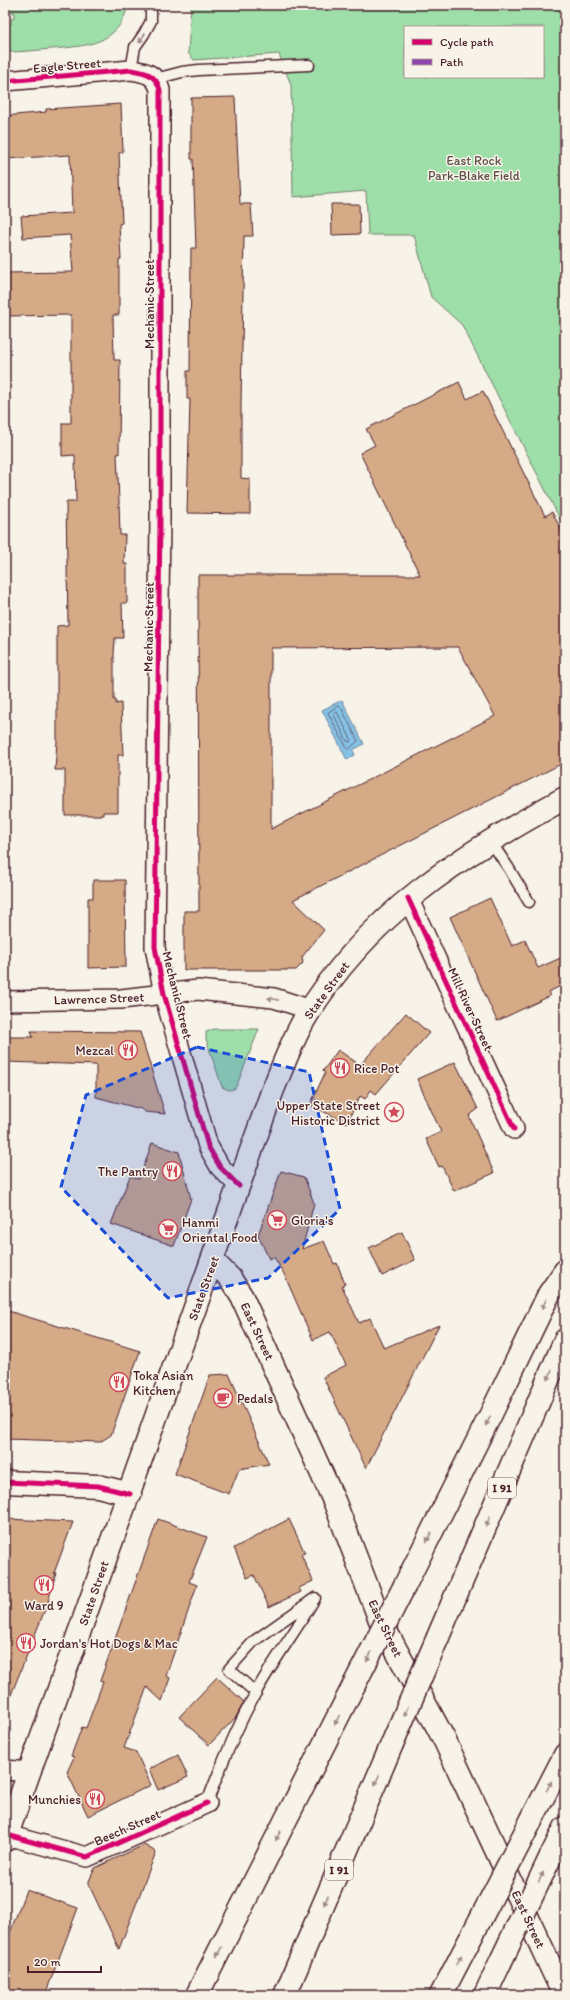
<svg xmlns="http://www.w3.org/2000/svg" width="570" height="2000" viewBox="0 0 570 2000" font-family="Itim,sans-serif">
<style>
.green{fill:#9ddea9;stroke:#747e6a;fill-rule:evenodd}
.water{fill:#85c2e5;stroke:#6d819b}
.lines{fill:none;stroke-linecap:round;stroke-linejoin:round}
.shore{stroke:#626075;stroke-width:1}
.building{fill:#d5aa87;stroke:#4a1f2b;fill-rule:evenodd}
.service-casing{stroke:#4a1f2b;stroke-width:13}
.minor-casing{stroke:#4a1f2b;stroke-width:22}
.tertiary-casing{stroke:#4a1f2b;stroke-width:25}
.secondary-casing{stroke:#4a1f2b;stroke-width:25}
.motorway-casing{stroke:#4a1f2b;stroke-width:25}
.service{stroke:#f7f3e8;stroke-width:10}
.minor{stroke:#f7f3e8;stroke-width:19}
.tertiary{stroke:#f7f3e8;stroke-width:22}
.secondary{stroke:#f7f3e8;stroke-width:22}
.motorway{stroke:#f7f3e8;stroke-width:22}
.motorway-bridge-casing{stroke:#4a1f2b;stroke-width:25;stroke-linecap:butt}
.motorway-bridge{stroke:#f7f3e8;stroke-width:22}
.quiet{stroke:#8e44ad;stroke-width:4;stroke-dasharray:8 4;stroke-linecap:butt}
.cycleway-casing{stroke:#f7f3e8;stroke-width:8}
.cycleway{stroke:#d6006c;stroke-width:5}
.oneway{fill:#a0898a}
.marked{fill:#1d4ed8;fill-opacity:0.2;stroke:#1d4ed8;stroke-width:3;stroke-dasharray:8 5;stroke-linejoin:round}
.labels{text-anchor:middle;stroke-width:3;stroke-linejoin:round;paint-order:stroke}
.shield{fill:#f7f3e8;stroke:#7e5f64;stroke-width:1}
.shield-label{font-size:12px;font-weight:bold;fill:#4a1f2b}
.street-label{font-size:13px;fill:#4a1f2b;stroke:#f7f3e8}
.park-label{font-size:13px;fill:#5f4f4a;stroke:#f7f3e8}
.poi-label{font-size:13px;fill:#4a1f2b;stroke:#f7f3e8;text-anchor:start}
</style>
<rect width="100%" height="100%" fill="#f7f3e8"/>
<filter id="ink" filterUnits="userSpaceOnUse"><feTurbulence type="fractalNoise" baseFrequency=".025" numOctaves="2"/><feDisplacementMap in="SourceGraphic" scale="8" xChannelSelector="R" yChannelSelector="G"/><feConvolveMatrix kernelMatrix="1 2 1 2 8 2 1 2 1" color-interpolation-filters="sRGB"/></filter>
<g filter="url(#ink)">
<g class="green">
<path d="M8,5H128C119,45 86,46 52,49C38,50 23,52 9,52L8,24H11V19L14,18V12L8,13Z"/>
<path d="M191,5H565V529L462,325L431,297L414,235H368L366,191L293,197L291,85L279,54L194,60L188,53ZM405,27H543V77H405Z"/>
<polygon points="214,1029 259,1029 237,1085 234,1089 229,1090 222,1087 206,1039 206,1032"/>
</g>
<polygon class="water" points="342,700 364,744 353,750 355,755 347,760 322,710"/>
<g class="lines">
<g class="shore">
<polygon points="338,706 341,707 358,741 348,750 328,713"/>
<polygon points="337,712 351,739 350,742 347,741 334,715"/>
</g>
</g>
<g class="building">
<polygon points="235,97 240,204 251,204 253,236 244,236 241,402 241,478 250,479 250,514 187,513 190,399 187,399 187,371 190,371 191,248 196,248 193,159 191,159 191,98"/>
<polygon points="121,104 123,152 119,153 122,223 119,224 121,259 119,259 119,315 113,315 114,360 120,360 119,454 117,454 119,501 120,535 125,535 124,564 127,564 127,603 122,603 123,638 115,638 114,654 114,700 116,700 116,704 121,703 123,755 118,755 118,812 103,812 103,815 65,815 65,770 55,770 57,741 57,626 68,625 66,502 76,502 75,455 62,456 62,423 71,423 71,315 5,316 5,273 73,272 70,235 23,238 21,216 72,213 70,155 5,159 5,116 46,112 46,109"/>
<polygon points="331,204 359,204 360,234 332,235"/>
<path d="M459,382L467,399L483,391L545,516L552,512L565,537V762L293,900L324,930L302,957L303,963L296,970H184V911H199L198,575H420L360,453L375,445L366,429ZM458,647L495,716L271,829V648Z"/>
<polygon points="93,880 125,880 126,967 88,968 88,898 93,898"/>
<polygon points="490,898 512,946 525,940 538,968 565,956 565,984 548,992 550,996 497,1021 450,917"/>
<polygon points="406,1013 429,1033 376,1094 371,1090 365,1099 360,1096 347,1123 310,1105 325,1073 323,1071 338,1050 360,1065"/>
<polygon points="31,1031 140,1032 165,1114 145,1112 141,1109 96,1097 96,1065 5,1062 5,1037 33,1037"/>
<polygon points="455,1062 478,1109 469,1116 494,1173 454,1191 442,1166 439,1167 426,1139 441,1132 417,1079"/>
<polygon points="152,1143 179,1152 191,1199 174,1246 111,1224 130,1176 139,1179"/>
<polygon points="281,1171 304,1177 314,1203 302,1249 324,1241 334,1264 337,1263 345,1284 342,1286 359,1323 370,1318 384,1348 439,1325 366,1468 323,1377 346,1365 330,1332 313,1340 284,1274 274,1257 269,1259 258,1235"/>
<polygon points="402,1232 415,1260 382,1276 369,1248"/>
<polygon points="5,1310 140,1351 111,1435 100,1442 5,1439"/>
<polygon points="229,1374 269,1464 239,1469 229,1494 175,1474 210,1375"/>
<polygon points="5,1519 73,1522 54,1573 56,1573 48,1602 5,1710"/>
<polygon points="158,1519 207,1537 189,1582 197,1585 166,1676 170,1678 162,1701 147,1687 124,1748 136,1752 151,1785 88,1816 67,1772 74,1757 71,1756 82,1727 86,1728 103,1682 100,1681"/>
<polygon points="289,1519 305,1553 301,1554 313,1581 299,1588 301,1592 269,1607 254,1575 247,1578 234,1548"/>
<polygon points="217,1677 244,1702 236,1717 209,1745 179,1717"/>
<polygon points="178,1755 188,1777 158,1790 149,1769"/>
<polygon points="144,1845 156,1852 119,1949 89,1885 89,1881 95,1868"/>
<polygon points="26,1890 78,1908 45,1995 5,1995 5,1946"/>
</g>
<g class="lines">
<g class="service-casing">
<g id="service">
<polyline points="131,70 135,47 144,34 151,21 151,5"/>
<polyline points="155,79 182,72 199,70 309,65"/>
<polyline points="491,842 508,867 529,902"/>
<path d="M207,1803C221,1765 236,1729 255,1694C273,1661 296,1631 315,1598L254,1641L229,1669L256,1693"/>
</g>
</g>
<g class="minor-casing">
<g id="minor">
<path d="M5,81L131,70C145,72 156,74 160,90V518L155,947L164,994L208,1146L220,1167L239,1186"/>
<polyline points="408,898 514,1129"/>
<polyline points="5,1001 121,999 198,990 274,998 311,1010"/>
<polyline points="5,1770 30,1772"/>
<polyline points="7,1835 87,1857 207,1803"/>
</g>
</g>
<g class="tertiary-casing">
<polyline id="tertiary" points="5,1482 98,1486 130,1494"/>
</g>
<g class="secondary-casing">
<g id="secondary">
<polyline points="213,1261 230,1278 242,1297 335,1503 380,1620 445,1741 564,1995"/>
<path d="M5,1840L272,1092C282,1068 291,1043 304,1020C367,914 460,856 565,798"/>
</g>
</g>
<g class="motorway-casing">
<g id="motorway">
<polyline points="405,1585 491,1414 549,1294 565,1271"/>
<polyline points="438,1637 565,1340"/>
<polyline points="533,1817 565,1755"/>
<polyline points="551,1856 565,1828"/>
<polyline points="197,1995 354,1685"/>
<polyline points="285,1995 392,1744"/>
<polyline points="441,1995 480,1920"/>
<polyline points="485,1995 500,1963"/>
</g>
</g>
<use href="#service" class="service"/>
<use href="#minor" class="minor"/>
<use href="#tertiary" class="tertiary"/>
<use href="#secondary" class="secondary"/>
<use href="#motorway" class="motorway"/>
<g class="motorway-bridge-casing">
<g id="motorway-bridge">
<polyline points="354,1685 405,1585"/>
<polyline points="392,1744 438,1637"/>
<polyline points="480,1920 533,1817"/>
<polyline points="500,1963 551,1856"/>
</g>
</g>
<use href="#motorway-bridge" class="motorway-bridge"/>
<polyline class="quiet" points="565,305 565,294"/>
<g class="cycleway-casing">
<g id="cycleway">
<path d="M5,81L131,70C145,72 156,74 160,90V518L155,947L164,994L208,1146L220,1167L239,1186"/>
<polyline points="408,898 514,1129"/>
<polyline points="5,1482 98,1486 130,1494"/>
<polyline points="7,1835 87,1857 207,1803"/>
</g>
</g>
<use href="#cycleway" class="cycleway"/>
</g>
<defs><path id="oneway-solid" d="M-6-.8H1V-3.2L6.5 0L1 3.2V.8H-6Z"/></defs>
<g class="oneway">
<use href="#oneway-solid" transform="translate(142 38) rotate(124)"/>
<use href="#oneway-solid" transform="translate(273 999) rotate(-169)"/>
<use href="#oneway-solid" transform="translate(544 1304) rotate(116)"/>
<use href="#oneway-solid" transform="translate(550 1375) rotate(113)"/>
<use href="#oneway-solid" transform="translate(488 1421) rotate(117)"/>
<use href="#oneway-solid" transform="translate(488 1521) rotate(113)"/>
<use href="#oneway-solid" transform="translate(429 1537) rotate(117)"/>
<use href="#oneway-solid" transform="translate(369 1657) rotate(117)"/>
<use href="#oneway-solid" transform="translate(406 1711) rotate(113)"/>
<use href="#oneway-solid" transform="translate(337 1720) rotate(117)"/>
<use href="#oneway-solid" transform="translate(377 1780) rotate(113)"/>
<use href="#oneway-solid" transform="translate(549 1786) rotate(-63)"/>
<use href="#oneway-solid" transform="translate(278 1836) rotate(117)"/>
<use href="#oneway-solid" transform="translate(541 1877) rotate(-64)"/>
<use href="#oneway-solid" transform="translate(326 1900) rotate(113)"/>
<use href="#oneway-solid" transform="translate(219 1952) rotate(117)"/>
<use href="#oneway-solid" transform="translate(459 1960) rotate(-63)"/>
</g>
</g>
<path class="marked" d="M197,1047L309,1072L340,1209L268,1278L168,1298L61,1187L86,1095Z"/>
<defs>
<g id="restaurant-ring" transform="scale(1)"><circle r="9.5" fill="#f7f3e8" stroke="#d1495b" stroke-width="1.5"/><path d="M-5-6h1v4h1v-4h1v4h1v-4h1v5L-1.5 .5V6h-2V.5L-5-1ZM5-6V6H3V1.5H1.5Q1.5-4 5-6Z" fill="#d1495b"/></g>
<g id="sight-ring" transform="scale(1)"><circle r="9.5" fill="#f7f3e8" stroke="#d1495b" stroke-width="1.5"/><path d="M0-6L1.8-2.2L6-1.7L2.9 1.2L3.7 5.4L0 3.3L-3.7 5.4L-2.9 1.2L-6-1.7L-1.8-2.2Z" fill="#d1495b"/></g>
<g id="supermarket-ring" transform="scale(1)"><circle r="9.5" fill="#f7f3e8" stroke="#d1495b" stroke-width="1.5"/><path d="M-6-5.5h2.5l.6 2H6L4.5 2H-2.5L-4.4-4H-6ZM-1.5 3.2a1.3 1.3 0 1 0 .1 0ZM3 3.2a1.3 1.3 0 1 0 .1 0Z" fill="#d1495b"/></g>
<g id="cafe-ring" transform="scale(1)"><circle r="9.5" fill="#f7f3e8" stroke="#d1495b" stroke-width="1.5"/><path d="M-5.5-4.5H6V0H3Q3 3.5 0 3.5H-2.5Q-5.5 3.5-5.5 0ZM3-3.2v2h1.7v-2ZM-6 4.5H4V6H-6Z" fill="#d1495b"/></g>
</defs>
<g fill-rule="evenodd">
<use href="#restaurant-ring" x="128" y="1050"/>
<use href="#restaurant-ring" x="340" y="1068"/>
<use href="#sight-ring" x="394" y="1112"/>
<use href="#restaurant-ring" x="172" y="1171"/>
<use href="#supermarket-ring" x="277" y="1220"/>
<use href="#supermarket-ring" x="168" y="1229"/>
<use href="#restaurant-ring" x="119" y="1382"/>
<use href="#cafe-ring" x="223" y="1398"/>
<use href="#restaurant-ring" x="44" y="1585"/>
<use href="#restaurant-ring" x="26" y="1643"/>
<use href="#restaurant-ring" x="95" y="1799"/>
</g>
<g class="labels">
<g class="shield">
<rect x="488" y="1478" width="28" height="20" rx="3"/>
<rect x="325" y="1860" width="28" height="20" rx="3"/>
</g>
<g class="shield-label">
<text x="502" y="1492">I 91</text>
<text x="339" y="1874">I 91</text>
</g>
<g class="street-label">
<text transform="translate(67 65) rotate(-5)" y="5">Eagle Street</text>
<text transform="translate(149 304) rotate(-90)" y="5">Mechanic Street</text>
<text transform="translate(148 627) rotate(-89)" y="5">Mechanic Street</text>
<text transform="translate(326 990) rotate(-54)" y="5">State Street</text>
<text transform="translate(178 995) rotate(76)" y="5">Mechanic Street</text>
<text transform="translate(99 998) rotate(-2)" y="5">Lawrence Street</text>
<text transform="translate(471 1009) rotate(65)" y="5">Mill River Street</text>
<text transform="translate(203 1288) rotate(-70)" y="5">State Street</text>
<text transform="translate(258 1331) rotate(65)" y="5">East Street</text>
<text transform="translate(93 1593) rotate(-71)" y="5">State Street</text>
<text transform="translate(386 1628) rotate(64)" y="5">East Street</text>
<text transform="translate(127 1827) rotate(-24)" y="5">Beech Street</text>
<text transform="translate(529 1919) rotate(65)" y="5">East Street</text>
</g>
<g class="park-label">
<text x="474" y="165">East Rock<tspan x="474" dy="15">Park-Blake Field</tspan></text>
</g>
<g class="poi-label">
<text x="114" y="1055" text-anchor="end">Mezcal</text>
<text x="354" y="1073">Rice Pot</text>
<text x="380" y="1110" text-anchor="end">Upper State Street<tspan x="380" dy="15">Historic District</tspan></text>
<text x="158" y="1176" text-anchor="end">The Pantry</text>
<text x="291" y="1225">Gloria's</text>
<text x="182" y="1227">Hanmi<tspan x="182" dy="15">Oriental Food</tspan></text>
<text x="133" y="1380">Toka Asian<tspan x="133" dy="15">Kitchen</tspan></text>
<text x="237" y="1403">Pedals</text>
<text x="44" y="1610" text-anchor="middle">Ward 9</text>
<text x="40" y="1648">Jordan's Hot Dogs &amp; Mac</text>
<text x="81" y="1804" text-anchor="end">Munchies</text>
</g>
</g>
<rect width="570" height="2000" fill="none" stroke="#f7f3e8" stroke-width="20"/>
<rect x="10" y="10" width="550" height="1980" fill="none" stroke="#4a1f2b" stroke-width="1.5" filter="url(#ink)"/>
<rect x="404" y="26" width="140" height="52" fill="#f7f3e8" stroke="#b29e9c"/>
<rect x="412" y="39" width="20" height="6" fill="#d6006c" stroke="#b29e9c"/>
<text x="440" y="46" font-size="12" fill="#4a1f2b">Cycle path</text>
<rect x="412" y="59" width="20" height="6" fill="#8e44ad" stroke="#b29e9c"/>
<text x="440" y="66" font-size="12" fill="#4a1f2b">Path</text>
<path d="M28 1966v6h73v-6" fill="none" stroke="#4a1f2b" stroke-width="2"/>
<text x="34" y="1966" font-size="12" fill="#4a1f2b" stroke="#f7f3e8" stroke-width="3" paint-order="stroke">20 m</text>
</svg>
